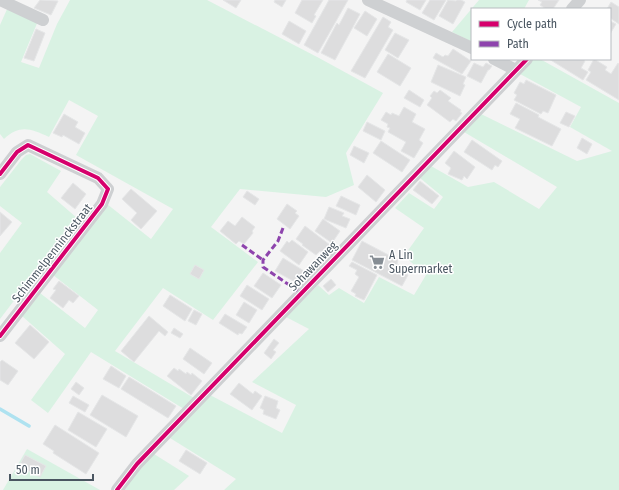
<svg xmlns="http://www.w3.org/2000/svg" width="619" height="490" viewBox="0 0 619 490" font-family="'Fira Sans Condensed',sans-serif">
<style>
.green{fill:#d9f2e3}
.lines{fill:none;stroke-linecap:round;stroke-linejoin:round}
.stream{stroke:#aee2f0;stroke-width:3.5}
.building{fill:#ddddde;stroke:#e5e6e7}
.minor{stroke:#ced0d2;stroke-width:12}
.quiet{stroke:#8e44ad;stroke-width:3;stroke-dasharray:6 3;stroke-linecap:butt}
.cycleway-casing{stroke:#fff;stroke-width:6}
.cycleway{stroke:#d6006c;stroke-width:4}
.labels{text-anchor:middle;stroke-width:3;stroke-linejoin:round;paint-order:stroke}
.street-label{font-size:12px;fill:#4a5661;stroke:#fff}
.poi-label{font-size:12px;fill:#4a5661;stroke:#fff;text-anchor:start}
</style>
<rect width="100%" height="100%" fill="#f4f4f4"/>
<g class="green">
<path d="M70,0H207L319,58L383,93L346,153L354,185L326,197L240,189L211,227L258,262L213,320L163,288L115,351L194,398L184,409L91,352L48,413L31,400L65,354L22,316L40,293L85,328L98,310L53,275L107,204L151,239L173,209L76,155L98,116L69,100L49,137C31,129 20,124 4,139L0,134V25L8,7L38,21L21,62L39,68L57,24Z"/>
<polygon points="479,0 529,0 524,9 472,9 472,42 452,32"/>
<polygon points="533,59 540,59 619,103 619,490 224,490 236,479 170,438 210,395 282,433 296,405 252,382 309,329 286,317 318,285 329,295 339,288 364,303 379,277 414,295 426,275 404,256 424,228 395,208 409,193 434,209 443,197 420,178 431,166 468,187 494,182 539,209 557,187 464,132 481,114 577,161 612,151 570,127 581,107 520,74"/>
<polygon points="30,154 61,171 47,192 77,218 0,319 0,253 22,223 0,206 0,187 22,159 26,155"/>
<polygon points="27,449 100,490 3,490"/>
<polygon points="154,454 189,476 174,490 122,490 137,471"/>
</g>
<g class="lines">
<polyline class="stream" points="0,409 29,426"/>
</g>
<g class="building">
<polygon points="40,0 58,1 51,15 34,8"/>
<polygon points="223,0 241,0 236,8"/>
<polygon points="275,0 286,0 282,7 274,2"/>
<polygon points="302,0 323,0 314,15 316,16 312,23 295,13"/>
<polygon points="329,0 348,0 318,53 304,45"/>
<polygon points="407,0 426,0 420,10 406,2"/>
<polygon points="430,0 446,0 434,20 422,13"/>
<polygon points="448,0 456,1 457,0 461,0 465,2 453,24 439,16"/>
<polygon points="538,0 559,0 553,9 546,9 540,5 542,2"/>
<polygon points="611,2 619,7 619,24 610,18 610,9 607,9"/>
<polygon points="348,8 360,14 335,60 321,53 337,23 339,25"/>
<polygon points="365,11 377,19 367,36 354,28"/>
<polygon points="383,17 391,22 388,27 393,30 365,78 351,71"/>
<polygon points="289,21 306,31 299,44 282,34"/>
<polygon points="610,21 616,24 610,34"/>
<polygon points="36,29 45,33 34,61 24,58"/>
<polygon points="395,33 409,40 398,58 385,50"/>
<polygon points="453,49 471,61 462,74 433,58 436,53 443,57 445,55 448,56"/>
<polygon points="388,54 411,68 400,86 377,72"/>
<polygon points="549,59 583,59 585,61 581,68 588,72 583,80"/>
<polygon points="594,59 607,67 605,70 611,74 618,63 619,64 619,100 586,80 591,72 588,70"/>
<polygon points="474,63 483,67 486,63 492,66 489,70 488,70 481,83 467,76"/>
<polygon points="438,65 466,77 463,84 465,85 460,96 431,82"/>
<polygon points="526,80 556,95 548,113 543,111 541,114 514,100 517,95 514,93 520,82 524,84"/>
<polygon points="409,90 424,100 420,107 404,98"/>
<polygon points="440,90 451,98 448,101 461,110 460,112 462,113 456,121 453,119 450,122 427,105 432,98 430,96 434,91 437,93"/>
<polygon points="516,103 539,115 538,117 561,129 552,146 515,128 520,119 510,114"/>
<polygon points="404,107 416,114 412,122 425,129 419,140 423,143 414,158 401,151 406,142 388,132 390,128 387,127 388,124 381,120 386,112 391,115 392,113 399,116"/>
<polygon points="566,112 575,116 569,127 560,123"/>
<polygon points="64,114 78,122 75,127 85,133 79,144 63,135 62,137 53,133"/>
<polygon points="367,122 385,131 381,140 363,131"/>
<polygon points="582,138 592,144 587,154 577,148"/>
<polygon points="472,140 502,161 498,167 495,165 492,170 464,152"/>
<polygon points="381,141 410,160 402,172 373,153"/>
<polygon points="354,146 369,153 364,163 350,155"/>
<polygon points="454,151 475,167 467,179 464,176 462,180 448,174 451,168 445,163"/>
<polygon points="367,175 385,190 376,202 358,187"/>
<polygon points="420,181 439,196 432,204 413,190"/>
<polygon points="73,183 86,194 75,209 61,198"/>
<polygon points="131,189 157,211 141,229 131,220 137,213 122,199"/>
<polygon points="247,191 259,199 255,205 243,197"/>
<polygon points="341,196 360,205 356,215 336,206"/>
<polygon points="287,204 297,211 295,213 299,216 290,229 277,219"/>
<polygon points="329,207 344,213 342,216 350,219 346,228 324,219"/>
<polygon points="0,212 12,222 0,236"/>
<polygon points="242,217 255,227 252,231 253,233 244,244 239,241 236,244 220,231 228,221 235,226"/>
<polygon points="323,219 340,231 332,243 315,231"/>
<polygon points="305,226 330,245 324,254 320,251 316,255 302,245 303,244 296,239"/>
<polygon points="292,240 308,252 299,265 280,251 287,241 289,243"/>
<polygon points="362,241 398,260 397,264 404,268 402,272 408,275 402,286 352,260"/>
<polygon points="283,258 304,271 297,283 275,271"/>
<polygon points="352,262 377,275 364,300 355,296 356,294 351,291 359,277 355,274 357,270 349,266"/>
<polygon points="195,265 204,270 199,279 190,274"/>
<polygon points="263,273 281,285 272,298 254,286"/>
<polygon points="331,279 336,285 328,292 323,286"/>
<polygon points="59,281 79,296 73,303 69,300 63,308 50,298 56,290 53,289"/>
<polygon points="247,285 269,299 262,310 240,296"/>
<polygon points="170,295 192,309 185,321 163,306"/>
<polygon points="244,302 257,310 249,323 236,315"/>
<polygon points="194,310 202,314 196,325 188,321"/>
<polygon points="225,314 247,327 242,334 239,333 238,335 219,323"/>
<polygon points="149,316 168,332 165,336 159,331 134,362 121,351"/>
<polygon points="30,325 49,342 34,359 15,343"/>
<polygon points="174,328 183,334 180,338 171,333"/>
<polygon points="274,339 279,343 273,350 276,352 271,359 264,353"/>
<polygon points="190,348 212,363 204,374 183,359"/>
<polygon points="2,360 18,371 8,385 0,380 0,362"/>
<polygon points="111,366 126,376 119,388 103,379"/>
<polygon points="174,368 178,371 179,369 186,374 187,372 191,375 192,373 202,381 191,395 167,376"/>
<polygon points="129,377 176,406 168,418 121,389"/>
<polygon points="76,382 84,388 79,395 71,389"/>
<polygon points="239,383 253,394 255,391 262,396 252,410 230,394"/>
<polygon points="102,395 138,416 126,437 90,415"/>
<polygon points="73,396 89,405 85,412 69,403"/>
<polygon points="265,396 278,401 276,408 280,410 276,419 263,414 264,410 260,408"/>
<polygon points="78,412 107,429 96,447 68,430"/>
<polygon points="55,425 99,453 86,474 53,453 54,451 43,444"/>
<polygon points="186,450 207,463 200,474 179,461"/>
<polygon points="25,455 46,466 40,477 19,466"/>
</g>
<g class="lines">
<g class="minor">
<polyline points="0,0 43,20"/>
<polyline points="368,0 472,48"/>
<polyline points="572,9 580,0"/>
<polyline points="494,59 516,70"/>
<polyline points="0,174 17,152 28,145 98,178 108,189 102,204 0,336"/>
<polyline points="117,490 137,464 527,59"/>
</g>
<g class="quiet">
<polyline points="283,228 278,241 263,260 263,267 301,293"/>
<polyline points="242,245 263,260"/>
</g>
<g class="cycleway-casing">
<g id="cycleway">
<polyline points="0,174 17,152 28,145 98,178 108,189 102,204 0,336"/>
<polyline points="117,490 137,464 527,59"/>
</g>
</g>
<use href="#cycleway" class="cycleway"/>
</g>
<defs>
<g id="supermarket-bare" transform="scale(1.2)"><path d="M-6-5.5h2.5l.6 2H6L4.5 2H-2.5L-4.4-4H-6ZM-1.5 3.2a1.3 1.3 0 1 0 .1 0ZM3 3.2a1.3 1.3 0 1 0 .1 0Z" fill="#868d94" stroke="#fff" stroke-width="2.5" paint-order="stroke"/></g>
</defs>
<g fill-rule="evenodd">
<use href="#supermarket-bare" x="377" y="262"/>
</g>
<g class="labels">
<g class="street-label">
<text transform="translate(52 253) rotate(-52)" y="4">Schimmelpenninckstraat</text>
<text transform="translate(313 266) rotate(-46)" y="4">Sohawanweg</text>
</g>
<g class="poi-label">
<text x="389" y="259">A Lin<tspan x="389" dy="14">Supermarket</tspan></text>
</g>
</g>
<rect x="471" y="8" width="140" height="52" fill="#ffffff" stroke="#b7bbc0"/>
<rect x="479" y="21" width="20" height="6" fill="#d6006c" stroke="#b7bbc0"/>
<text x="507" y="28" font-size="12" fill="#4a5661">Cycle path</text>
<rect x="479" y="41" width="20" height="6" fill="#8e44ad" stroke="#b7bbc0"/>
<text x="507" y="48" font-size="12" fill="#4a5661">Path</text>
<path d="M10 474v6h83v-6" fill="none" stroke="#4a5661" stroke-width="2"/>
<text x="16" y="474" font-size="12" fill="#4a5661" stroke="#ffffff" stroke-width="3" paint-order="stroke">50 m</text>
</svg>
